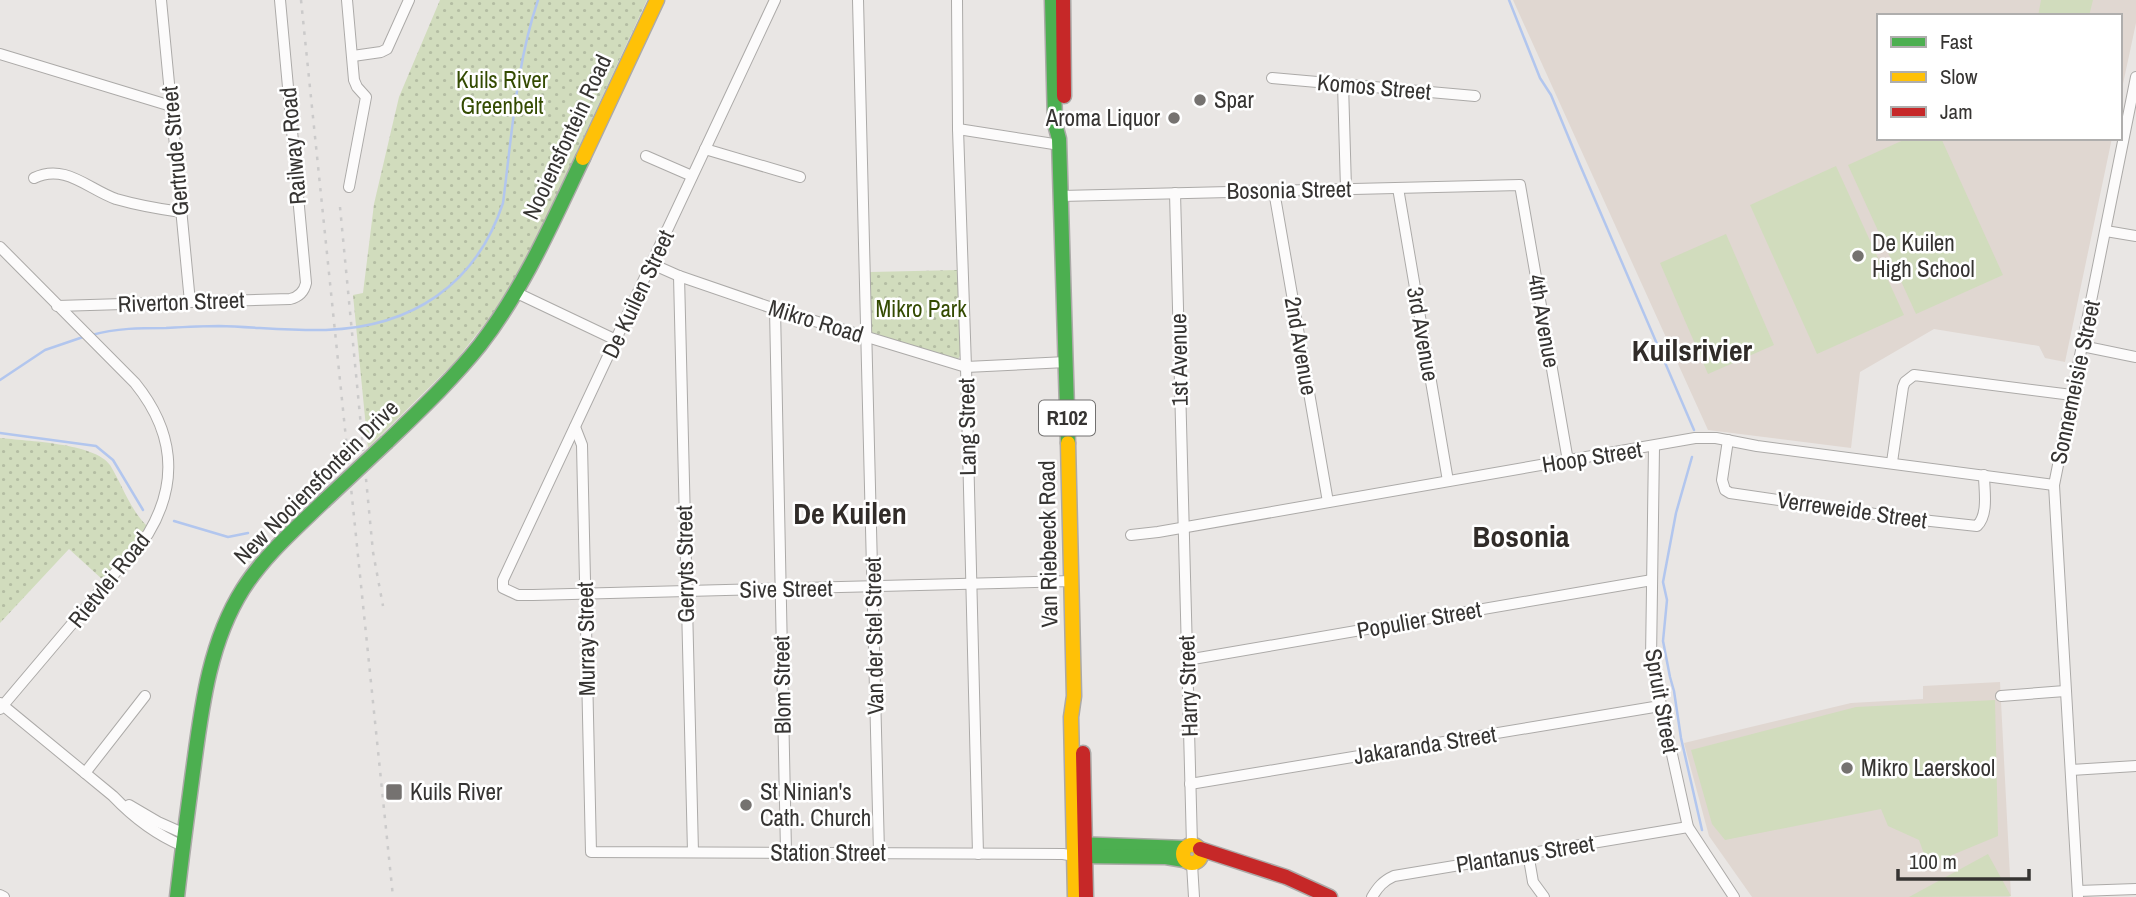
<svg xmlns="http://www.w3.org/2000/svg" width="2136" height="897" viewBox="0 0 2136 897" font-family="'Archivo Narrow',sans-serif">
<style>
.built{fill:#e0d7d1}
.grass{fill:url(#grass-dots)}
.pitch{fill:#d1dcbd}
.lines{fill:none;stroke-linecap:round;stroke-linejoin:round}
.stream{stroke:#b2c6ee;stroke-width:2.5}
.street-casing{stroke:#acaaa8;stroke-width:12}
.fast-casing{stroke:#acaaa8;stroke-width:17}
.slow-casing{stroke:#acaaa8;stroke-width:17}
.jam-casing{stroke:#acaaa8;stroke-width:17}
.street{stroke:#fcfbfb;stroke-width:10}
.fast{stroke:#4caf50;stroke-width:14}
.slow{stroke:#ffc107;stroke-width:14}
.jam{stroke:#c62828;stroke-width:14}
.rail{stroke:#cbcaca;stroke-width:2.5;stroke-dasharray:3.5 7;stroke-linecap:butt}
.fast-bridge-casing{stroke:#acaaa8;stroke-width:17;stroke-linecap:butt}
.fast-bridge{stroke:#4caf50;stroke-width:14}
.poi-dot{fill:#757270;stroke:#fff;stroke-width:2.5}
.labels{text-anchor:middle;stroke-width:5;stroke-linejoin:round;paint-order:stroke}
.shield{fill:#fff;stroke:#727170;stroke-width:2}
.shield-label{font-size:21px;font-weight:bold;fill:#363432}
.park-label{font-size:23px;fill:#344b02;stroke:#fff}
.street-label{font-size:23px;fill:#363432;stroke:#fff}
.poi-label{font-size:23px;fill:#363432;stroke:#fff;text-anchor:start}
.district-label{font-size:30px;font-weight:bold;fill:#312c29;stroke:#fff}
</style>
<defs>
<pattern id="grass-dots" width="8" height="8" patternUnits="userSpaceOnUse" patternTransform="scale(1.75)"><rect width="8" height="8" fill="#d1dcbd"/><path d="M2 2h.1M6 6h.1" fill="none" stroke="#b4bda3" stroke-width="1.8" stroke-linecap="round"/></pattern>
</defs>
<rect width="100%" height="100%" fill="#e9e6e4"/>
<g class="built">
<polygon points="1513,0 2136,0 2136,23 2120,98 2120,16 1879,16 1879,138 2112,138 2065,362 2045,358 2039,346 1934,329 1860,372 1851,448 1708,430"/>
<polygon points="2000,682 2011,896 2009,897 1752,897 1709,836 1684,743 1851,703 1923,699 1923,686"/>
</g>
<g class="grass">
<polygon points="440,0 647,0 534,244 511,286 484,325 454,363 368,448 353,295 363,293 374,204 399,97"/>
<polygon points="959,270 961,354 958,359 872,333 870,272"/>
<path d="M0,438C26,441 95,443 110,465C123,486 129,508 147,526L103,580L69,549L0,623Z"/>
</g>
<g class="pitch">
<polygon points="2041,0 2093,0 2089,16 2038,16"/>
<polygon points="1908,138 1941,138 2003,275 1916,314 1848,165"/>
<polygon points="1836,166 1904,315 1817,354 1750,205"/>
<polygon points="1726,234 1774,345 1708,374 1660,263"/>
<polygon points="1995,700 1998,836 1928,865 1919,840 1888,826 1881,809 1725,840 1712,824 1691,750 1856,707"/>
<polygon points="1988,854 2011,896 1909,897"/>
</g>
<g class="lines">
<g class="stream">
<polyline points="1509,0 1540,78 1551,95 1580,165 1694,430"/>
<path d="M92,335C116,328 141,328 166,328C184,327 202,326 219,326C255,327 291,331 326,330C412,327 476,285 503,203C512,135 516,65 538,0"/>
<polyline points="0,380 45,350 86,336"/>
<polyline points="0,433 96,446 113,460 143,510"/>
<polyline points="1692,457 1676,513 1663,582 1667,600 1663,641 1670,677 1674,691 1681,738 1702,830"/>
<polyline points="174,521 228,537 248,533"/>
</g>
<g class="street-casing">
<g id="street">
<polyline points="161,0 190,302"/>
<polyline points="347,0 354,80 357,87 366,97 349,187"/>
<polyline points="775,0 503,580 503,588 518,595 533,595 1072,581"/>
<polyline points="858,0 879,853"/>
<polyline points="957,0 958,129 966,367 978,854"/>
<polyline points="0,54 171,106"/>
<polyline points="353,56 381,52 387,49 409,0"/>
<polyline points="1272,78 1475,96"/>
<polyline points="1343,84 1346,189"/>
<polyline points="958,129 1060,145"/>
<polyline points="705,149 800,177"/>
<polyline points="646,156 692,176"/>
<path d="M34,178C65,163 88,189 116,199C137,205 159,209 181,212"/>
<polyline points="1398,188 1448,481"/>
<polyline points="1274,191 1328,502"/>
<polyline points="1175,193 1192,845"/>
<polyline points="1061,196 1520,185 1568,461"/>
<polyline points="2106,231 2136,236"/>
<path d="M0,247L135,383C173,430 180,481 148,534L0,709"/>
<polyline points="652,264 679,276 775,309 966,367 1066,362"/>
<polyline points="679,276 693,852"/>
<polyline points="517,293 616,340"/>
<path d="M57,306L290,299C299,297 304,292 306,283L280,0"/>
<polyline points="775,309 786,852"/>
<polyline points="2082,346 2136,357"/>
<polyline points="575,427 582,445 591,852 1063,854 1075,856"/>
<path d="M1728,440L1722,480L1725,490L1730,493L1903,518L1977,526C1989,514 1984,490 1984,475"/>
<polyline points="1654,447 1651,659 1688,827 1734,897"/>
<polyline points="1892,462 1903,387 1905,382 1914,375 2072,395"/>
<polyline points="1131,535 1158,532 1695,438 1716,438 1757,446 2054,485"/>
<polyline points="1187,660 1652,580"/>
<polyline points="2001,696 2065,691"/>
<path d="M0,703L113,796C133,817 157,835 183,846"/>
<polyline points="2071,770 2136,766"/>
<polyline points="85,773 145,696"/>
<polyline points="1190,784 1660,706"/>
<polyline points="129,805 158,822 185,834"/>
<polyline points="1528,853 1533,882 1544,897"/>
<polyline points="1192,864 1194,897"/>
<polyline points="2078,891 2136,889"/>
<polyline points="0,895 4,897"/>
<path d="M1372,897C1378,887 1383,881 1394,876L1688,827"/>
<polyline points="2078,897 2054,485 2136,77"/>
</g>
</g>
<g class="fast-casing">
<g id="fast">
<polyline points="1052,0 1055,124 1059,139 1068,443"/>
<path d="M387,442C419,411 452,380 480,345C524,288 552,223 583,158"/>
<polyline points="1075,844 1185,848"/>
<polyline points="1076,856 1166,857 1184,860"/>
<path d="M177,897C182,853 188,808 194,764C202,704 210,641 243,589C264,556 295,529 323,502"/>
</g>
</g>
<g class="slow-casing">
<g id="slow">
<polyline points="583,158 657,0"/>
<polyline points="1068,443 1074,696 1071,717 1075,897"/>
<circle cx="1192" cy="854" r="9"/>
</g>
</g>
<g class="jam-casing">
<g id="jam">
<polyline points="1063,0 1064,96"/>
<polyline points="1083,753 1086,897"/>
<polyline points="1200,849 1286,877 1330,897"/>
</g>
</g>
<use href="#street" class="street"/>
<use href="#fast" class="fast"/>
<use href="#slow" class="slow"/>
<use href="#jam" class="jam"/>
<g class="rail">
<polyline points="301,0 393,897"/>
<polyline points="340,207 373,552 383,606"/>
</g>
<g class="fast-bridge-casing">
<polyline id="fast-bridge" points="323,502 387,442"/>
</g>
<use href="#fast-bridge" class="fast-bridge"/>
</g>
<g class="poi-dot">
<circle cx="1200" cy="100" r="7"/>
<circle cx="1174" cy="118" r="7"/>
<circle cx="1858" cy="256" r="7"/>
<circle cx="1847" cy="768" r="7"/>
<rect x="385" y="783" width="18" height="18" rx="3.5"/>
<circle cx="746" cy="805" r="7"/>
</g>
<g class="labels">
<rect class="shield" x="1039" y="400.5" width="56" height="35" rx="5"/>
<g class="shield-label">
<text x="1067" y="425">R102</text>
</g>
<g class="park-label">
<text x="502" y="88">Kuils River<tspan x="502" dy="26">Greenbelt</tspan></text>
<text x="921" y="317">Mikro Park</text>
</g>
<g class="street-label">
<text transform="translate(1374 87) rotate(5)" y="8">Komos Street</text>
<text transform="translate(567 137) rotate(-65)" y="8">Nooiensfontein Road</text>
<text transform="translate(293 146) rotate(-95)" y="8">Railway Road</text>
<text transform="translate(175 151) rotate(-95)" y="8">Gertrude Street</text>
<text transform="translate(1289 190) rotate(-1)" y="8">Bosonia Street</text>
<text transform="translate(638 294) rotate(-65)" y="8">De Kuilen Street</text>
<text transform="translate(181 302) rotate(-2)" y="8">Riverton Street</text>
<text transform="translate(816 321) rotate(17)" y="8">Mikro Road</text>
<text transform="translate(1544 321) rotate(80)" y="8">4th Avenue</text>
<text transform="translate(1423 334) rotate(80)" y="8">3rd Avenue</text>
<text transform="translate(1301 346) rotate(80)" y="8">2nd Avenue</text>
<text transform="translate(1179 360) rotate(-91)" y="8">1st Avenue</text>
<text transform="translate(2075 382) rotate(-78)" y="8">Sonnemeisie Street</text>
<text transform="translate(967 427) rotate(-91)" y="8">Lang Street</text>
<text transform="translate(1592 457) rotate(-9)" y="8">Hoop Street</text>
<text transform="translate(316 482) rotate(-45)" y="8">New Nooiensfontein Drive</text>
<text transform="translate(1852 510) rotate(8)" y="8">Verreweide Street</text>
<text transform="translate(1048 544) rotate(-91)" y="8">Van Riebeeck Road</text>
<text transform="translate(685 564) rotate(-91)" y="8">Gerryts Street</text>
<text transform="translate(109 580) rotate(-51)" y="8">Rietvlei Road</text>
<text transform="translate(786 589) rotate(-1)" y="8">Sive Street</text>
<text transform="translate(1419 620) rotate(-10)" y="8">Populier Street</text>
<text transform="translate(874 636) rotate(-91)" y="8">Van der Stel Street</text>
<text transform="translate(586 639) rotate(-91)" y="8">Murray Street</text>
<text transform="translate(782 685) rotate(-91)" y="8">Blom Street</text>
<text transform="translate(1188 686) rotate(-92)" y="8">Harry Street</text>
<text transform="translate(1662 701) rotate(80)" y="8">Spruit Street</text>
<text transform="translate(1425 745) rotate(-9)" y="8">Jakaranda Street</text>
<text x="828" y="861">Station Street</text>
<text transform="translate(1525 854) rotate(-9)" y="8">Plantanus Street</text>
</g>
<g class="poi-label">
<text x="1214" y="108">Spar</text>
<text x="1160" y="126" text-anchor="end">Aroma Liquor</text>
<text x="1872" y="251">De Kuilen<tspan x="1872" dy="26">High School</tspan></text>
<text x="1861" y="776">Mikro Laerskool</text>
<text x="410" y="800">Kuils River</text>
<text x="760" y="800">St Ninian's<tspan x="760" dy="26">Cath. Church</tspan></text>
</g>
<g class="district-label">
<text x="1692" y="361">Kuilsrivier</text>
<text x="850" y="524">De Kuilen</text>
<text x="1521" y="547">Bosonia</text>
</g>
</g>
<rect x="1877" y="14" width="245" height="126" fill="#ffffff" stroke="#afaead" stroke-width="2"/>
<rect x="1891" y="37" width="35" height="10" fill="#4caf50" stroke="#afaead" stroke-width="2"/>
<text x="1940" y="49" font-size="21" fill="#363432">Fast</text>
<rect x="1891" y="72" width="35" height="10" fill="#ffc107" stroke="#afaead" stroke-width="2"/>
<text x="1940" y="84" font-size="21" fill="#363432">Slow</text>
<rect x="1891" y="107" width="35" height="10" fill="#c62828" stroke="#afaead" stroke-width="2"/>
<text x="1940" y="119" font-size="21" fill="#363432">Jam</text>
<path d="M1898 869v10h131v-10" fill="none" stroke="#363432" stroke-width="3.5"/>
<text x="1909" y="869" font-size="21" fill="#363432" stroke="#ffffff" stroke-width="5" paint-order="stroke">100 m</text>
</svg>
